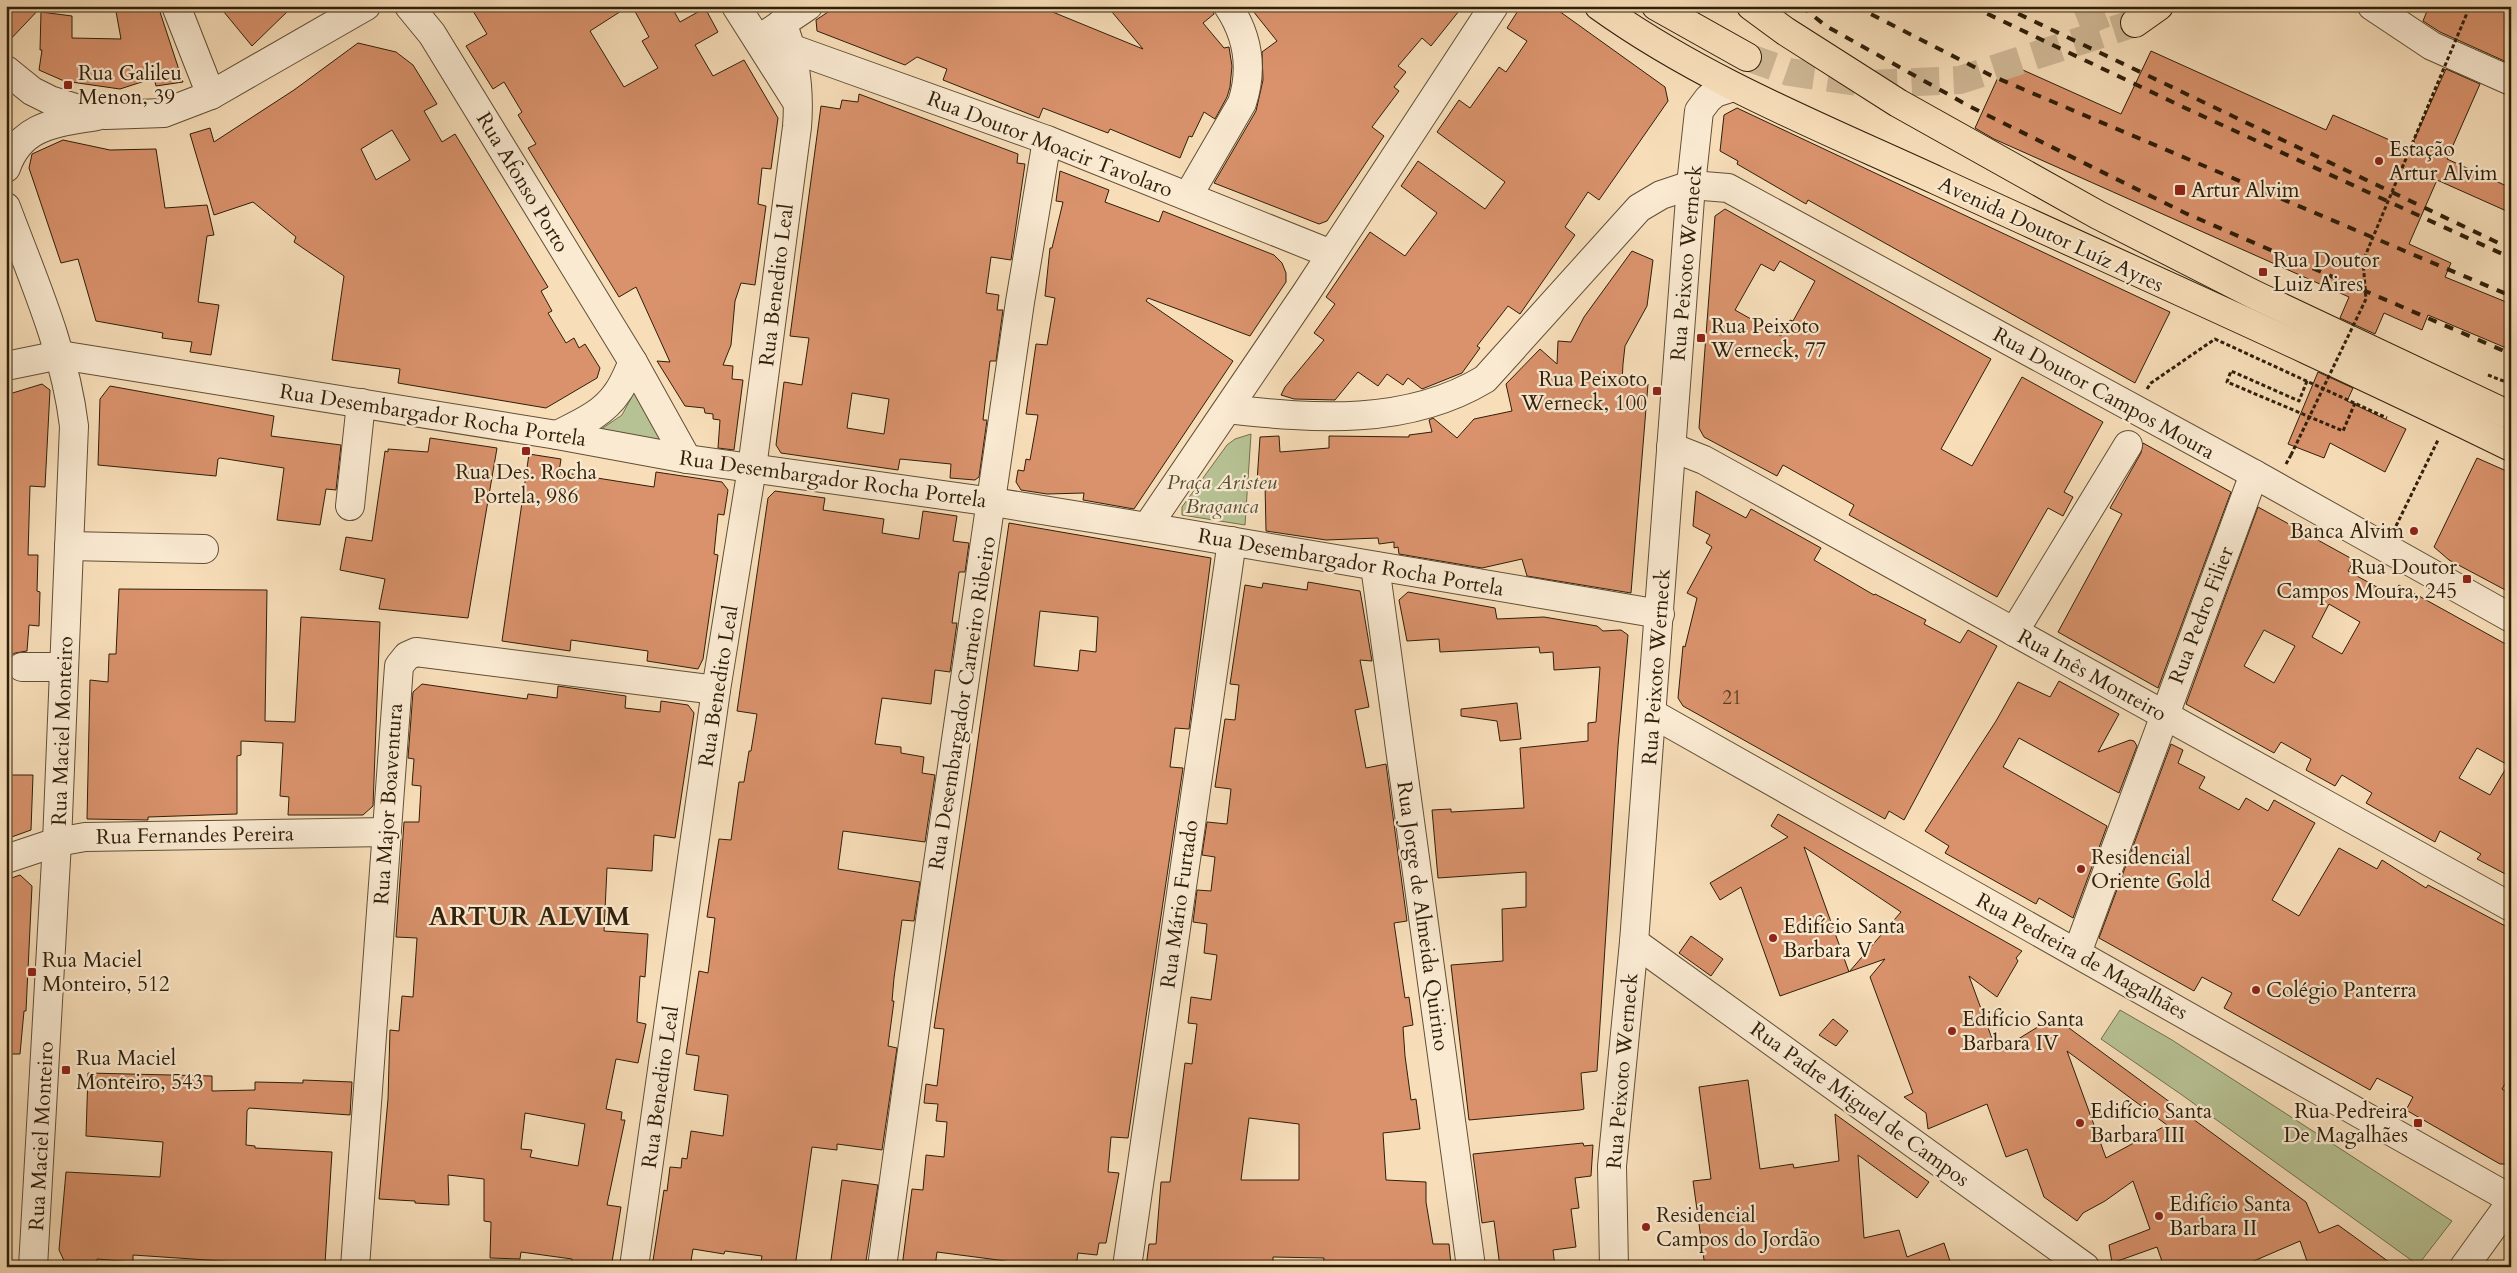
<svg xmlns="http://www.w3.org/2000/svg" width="2517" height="1273" viewBox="0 0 2517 1273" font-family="Cardo,serif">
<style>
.green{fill:#b7c294;stroke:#73704e}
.building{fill:#d9926c;stroke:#2f1f09;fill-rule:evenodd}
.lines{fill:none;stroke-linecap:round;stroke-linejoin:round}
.major-tunnel{stroke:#cfb896;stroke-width:28;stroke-dasharray:28 14;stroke-linecap:butt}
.minor-casing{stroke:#614f35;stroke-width:30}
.major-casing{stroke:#2f1f09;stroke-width:30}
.highway-casing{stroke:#2f1f09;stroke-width:30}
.path{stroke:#2f1f09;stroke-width:3;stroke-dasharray:4 2.5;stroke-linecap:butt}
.minor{stroke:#faead2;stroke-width:28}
.major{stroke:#f7deb9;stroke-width:28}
.highway{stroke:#f7deb9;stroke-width:28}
.rail{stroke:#2f1f09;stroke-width:4;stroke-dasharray:9 9;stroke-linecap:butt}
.path-bridge{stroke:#2f1f09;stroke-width:3;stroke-dasharray:4 2.5;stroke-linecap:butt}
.poi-dot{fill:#8f2418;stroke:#faead2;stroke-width:2}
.labels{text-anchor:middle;stroke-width:4.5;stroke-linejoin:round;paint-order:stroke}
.number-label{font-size:19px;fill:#5a3c22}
.poi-label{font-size:21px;fill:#2f1f09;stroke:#faead2;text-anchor:start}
.street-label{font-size:21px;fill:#2f1f09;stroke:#faead2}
.park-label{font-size:21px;font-style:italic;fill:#585033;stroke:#faead2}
.district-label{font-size:26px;font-weight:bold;letter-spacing:1px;fill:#2f1f09;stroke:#faead2}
</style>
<rect width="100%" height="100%" fill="#f7deb9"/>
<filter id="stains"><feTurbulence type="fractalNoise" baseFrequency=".004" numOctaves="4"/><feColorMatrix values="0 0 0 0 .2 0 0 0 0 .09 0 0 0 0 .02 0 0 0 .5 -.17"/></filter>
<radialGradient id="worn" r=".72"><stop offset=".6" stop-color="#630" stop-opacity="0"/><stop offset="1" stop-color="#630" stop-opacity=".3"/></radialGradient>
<g class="green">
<polygon points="637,387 665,442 597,432 622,415"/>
<polygon points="1251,434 1245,525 1182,515 1182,507 1227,445 1235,439"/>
<polygon points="2120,1010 2172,1040 2452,1221 2418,1265 2182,1095 2101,1039"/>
</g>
<g class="building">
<polygon points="6,6 42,6 6,44"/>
<polygon points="115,6 158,6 183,82 156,86 154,78 120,89 64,81 39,70 42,50 40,50 41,12 72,16 72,38 121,39"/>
<polygon points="219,6 293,6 252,46"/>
<polygon points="470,6 629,6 590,31 624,87 658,68 642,41 649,37 632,6 671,6 680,22 705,8 718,32 695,45 713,76 744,60 778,118 771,169 762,168 758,204 766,206 755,285 741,283 735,301 731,345 723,365 733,366 732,379 743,380 734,450 718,448 720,420 713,419 713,414 705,413 704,408 685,406 657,361 670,362 636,287 619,297 528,148 536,144 518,115 522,112 504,82 493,89 466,46 487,34"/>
<polygon points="837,6 1038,6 1143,49 1107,6 1212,6 1214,14 1203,23 1224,48 1229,47 1232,66 1230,87 1227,97 1215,119 1204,112 1192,137 1189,136 1180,158 1110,129 1108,133 1043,108 1039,118 943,80 947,69 917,57 905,65 817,31 816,20"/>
<polygon points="1249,6 1463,6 1431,46 1422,38 1398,66 1406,72 1394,87 1399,91 1372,127 1384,136 1327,221 1319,224 1214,183 1256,111 1263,80 1262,52 1277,41"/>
<polygon points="1521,6 1552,6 1665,87 1668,101 1599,200 1588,192 1565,227 1575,235 1520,314 1508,306 1477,346 1480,348 1462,373 1422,389 1408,378 1403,385 1387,374 1378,386 1358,372 1335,400 1294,399 1281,395 1285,387 1324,340 1314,333 1335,304 1326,297 1370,232 1405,256 1437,213 1401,186 1418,161 1485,209 1505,182 1437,132 1459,100 1470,108 1499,67 1506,72 1527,41 1507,28"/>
<polygon points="2429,6 2511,6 2511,64 2440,32 2423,21"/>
<path d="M358,43L396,52L413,65L437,104L424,111L442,142L455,134L548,287L541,291L552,311L548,313L566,343L574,338L579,348L585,344L600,368L597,378L546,408L398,383L400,369L332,360L344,276L294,242L296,237L253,202L214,215L190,134L210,128L214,142L294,90ZM392,130L410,160L376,180L361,149Z"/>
<polygon points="2151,51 2326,130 2333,115 2410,149 2446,69 2480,84 2447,159 2511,188 2511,213 2437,180 2409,244 2451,263 2445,277 2511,304 2511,350 2428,315 2422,330 2384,313 2375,334 2340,318 2349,297 1994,139 1975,128 2005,62 2121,114"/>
<path d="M859,94L1018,154L1017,163L1025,164L1011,260L991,257L986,293L999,295L997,310H1003L996,361H990L983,420H987L979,477L975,480L950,478L951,464L900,459L898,470L781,453L776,445L784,382L802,385L809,338L790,336L821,106L840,109L842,100L858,102ZM852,393L889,399L884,434L847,428Z"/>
<polygon points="1737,108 2170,312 2135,383 1808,200 1806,204 1737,164 1738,161 1720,151 1724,115"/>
<polygon points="63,140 110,150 156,149 165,208 207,205 214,235 207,236 198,302 219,305 211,355 190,352 192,342 162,338 163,333 96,321 78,259 61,263 29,168 32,154"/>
<polygon points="1060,171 1109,190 1105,202 1159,222 1163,211 1274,255 1282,263 1286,273 1286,282 1250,336 1148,298 1146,301 1233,361 1134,509 1083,500 1084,493 1047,494 1021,490 1016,482 1018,470 1024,471 1026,459 1030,460 1038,415 1026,414 1036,344 1047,345 1055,298 1045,296 1050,248 1052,248 1063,202 1056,201"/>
<path d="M1725,209L1991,359L1941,449L1972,466L2022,377L2103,422L2064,492L2073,497L2063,516L2048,508L1997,597L1849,515L1854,505L1783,465L1777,476L1704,437L1699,428L1715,216ZM1780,261L1815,281L1793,321L1790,320L1781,336L1735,310L1761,264L1774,271Z"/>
<polygon points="1632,251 1653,260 1647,306 1625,346 1623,364 1622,382 1648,384 1631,593 1527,576 1522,559 1482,568 1399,554 1398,547 1394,548 1394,542 1379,544 1378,538 1326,540 1266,531 1265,483 1257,482 1260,437 1279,436 1280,452 1329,448 1329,436 1409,437 1409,435 1432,432 1429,420 1433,418 1457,438 1474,419 1512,411 1506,384 1540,349 1557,364 1558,341 1571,342 1584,317"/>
<polygon points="2318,372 2353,388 2347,401 2406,429 2385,472 2330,443 2324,458 2288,444"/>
<polygon points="42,384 50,390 45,487 30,486 28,555 38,555 37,591 40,592 39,626 29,625 27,651 15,653 6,658 6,395"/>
<polygon points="110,386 274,416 271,436 341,445 336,490 326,489 320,525 277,520 284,468 220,458 218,459 216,476 98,465 100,399"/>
<polygon points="430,438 497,448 468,618 379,609 385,579 340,570 346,537 372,541 385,451 388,452 388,449 428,452"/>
<polygon points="2143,443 2231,492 2158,688 2058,632 2122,514 2110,508 2141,453"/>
<polygon points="529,454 561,459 559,472 654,487 656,472 722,482 728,490 724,515 718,514 714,554 718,555 703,659 698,669 647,661 648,651 571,640 570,651 502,641"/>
<polygon points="2477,458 2511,473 2511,593 2449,560 2434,547"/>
<polygon points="775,491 825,498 823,510 884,519 882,533 919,539 923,511 957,516 953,541 969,543 965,572 959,572 952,623 957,623 950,672 935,670 931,704 882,698 875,744 901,747 901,753 924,757 922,773 935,775 925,842 843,831 838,869 920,882 914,921 902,920 894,978 892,1001 894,1001 888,1046 897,1048 882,1150 837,1144 837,1150 812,1147 795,1267 760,1267 762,1256 725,1251 724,1254 693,1249 690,1267 652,1267 664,1190 667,1191 670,1167 681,1168 682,1158 687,1159 691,1131 723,1136 728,1095 694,1090 699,1056 686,1054 699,971 708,973 715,918 707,917 719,839 731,840 739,782 744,782 749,751 751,751 757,714 737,711 768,498"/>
<polygon points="1696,491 1746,518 1751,509 1821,548 1814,560 1874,595 1875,594 1926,620 1924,624 1960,643 1968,630 1997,646 1904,820 1889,811 1885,819 1683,706 1678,698 1683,646 1685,647 1697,598 1687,593 1712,547 1706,543 1710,535 1693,526"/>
<path d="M2258,507L2354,560L2348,571L2393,596L2399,585L2511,647V877L2477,859L2481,854L2440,831L2435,842L2366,803L2372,793L2342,775L2335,786L2306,770L2311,759L2281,742L2274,753L2186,704ZM2329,604L2360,622L2342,654L2312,637ZM2264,630L2295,646L2274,683L2244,666ZM2477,748L2508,765L2490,795L2459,778Z"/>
<path d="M1009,523L1211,558L1189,729L1175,728L1170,767L1183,768L1128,1138L1111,1137L1108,1172L1119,1173L1106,1243H1099L1097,1255L1078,1253L1076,1267H1005L1006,1261L937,1252L935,1267H902L912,1189L923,1190L926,1155L944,1157L947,1122L936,1121L938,1104L924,1103L926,1084L937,1086L944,1029L934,1028L972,782ZM1040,611L1098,617L1096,652L1080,650L1078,671L1034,666Z"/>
<path d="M1308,582L1360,591L1362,602L1372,661L1360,660L1369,707L1355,710L1366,768L1386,764L1407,921L1394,923L1405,998L1409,997L1413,1025L1403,1027L1405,1056L1411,1100L1416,1099L1420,1129L1383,1133L1386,1180L1426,1182V1202L1433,1244H1449L1451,1265L1323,1266L1324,1258L1273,1257V1266L1146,1267L1149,1244H1156L1161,1182H1170L1185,1063L1192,1064L1197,1024L1188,1023L1191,997L1211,1000L1217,955L1204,953L1207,924L1193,922L1197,890L1211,891L1215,857L1202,855L1207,822L1227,824L1231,789L1215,787L1225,719L1235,720L1239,685L1230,684L1245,585L1262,588L1263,583L1307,590ZM1249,1118L1299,1124V1180H1241Z"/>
<polygon points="119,589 267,590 265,721 295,722 301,617 380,622 373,806 363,815 288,815 289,797 280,796 283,743 241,741 241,755 237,756 237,814 148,817 148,820 87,819 90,680 108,682 109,654 116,654"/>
<polygon points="1408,592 1495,608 1497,619 1544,617 1597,626 1603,631 1621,630 1628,635 1618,746 1597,1071 1581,1073 1584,1109 1580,1110 1469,1120 1451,965 1503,961 1502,909 1526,907 1526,872 1438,878 1432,810 1451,809 1451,812 1524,808 1520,748 1588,741 1588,723 1596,722 1600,667 1554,670 1553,652 1540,653 1539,647 1440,652 1439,639 1407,641 1399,600"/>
<polygon points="2059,681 2119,714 2098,752 2130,740 2134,741 2137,746 2119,793 2019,738 2003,767 2107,826 2073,918 2039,898 2036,904 1945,853 1949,846 1925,831 1996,721 2018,682 2050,697"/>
<path d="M422,684L527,699L528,694L557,698L558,686L626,696L625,708L660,712L661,701L688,705L694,713L675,838L654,835L652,871L607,868L604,931L648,934L645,977L640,976L637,1022L646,1024L638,1063L616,1059L606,1109L622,1112L621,1120H625L607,1205L621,1207L612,1262L607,1267H572V1259L521,1252L520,1259L490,1258L491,1222L484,1221V1179L448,1175L449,1205L415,1203V1201L379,1199L388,1099L390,1030L399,1031L402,996L413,997L417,938L396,937L404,822H419L421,786L412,785L414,759L408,758L413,692ZM525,1113L585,1124L578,1166L530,1157L532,1150L521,1149Z"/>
<polygon points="1517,703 1521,739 1500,741 1497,721 1461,716 1461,709"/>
<polygon points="2171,744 2183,750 2178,763 2205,777 2199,788 2239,810 2246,798 2268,811 2274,800 2315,823 2272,900 2299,916 2339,848 2377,869 2382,860 2426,888 2428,885 2511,929 2511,1074 2502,1089 2511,1095 2511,1164 2500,1164 2406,1110 2413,1097 2377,1078 2370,1090 2224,1008 2232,993 2202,977 2194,991 2099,938"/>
<polygon points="6,775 33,775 31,830 6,839"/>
<path d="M1778,814L2022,951L2016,958L2018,961L1997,997L1969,976L1997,1052L2054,1017L2306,1202L2319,1233L2338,1225L2396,1267H2309L2300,1241L2240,1267H2164L2157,1247L2112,1263L2109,1245L2150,1229L2133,1181L2105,1201L2083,1213L2077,1221L2044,1197L2027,1149L2006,1157L1987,1104L1928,1129L1926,1113L1904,1097L1913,1093L1870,977L1885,959L1780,996L1741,887L1720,900L1710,883L1788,837L1771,826ZM1804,847L1901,912L1849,972ZM2067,1051L2167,1125L2106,1158Z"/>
<polygon points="20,875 32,886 26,1011 24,1011 20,1054 6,1054 6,880"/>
<polygon points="1691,936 1723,959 1711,976 1679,953"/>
<polygon points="1833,1019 1848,1031 1836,1046 1819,1035"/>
<polygon points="88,1073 212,1076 212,1091 255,1090 255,1082 303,1083 303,1080 352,1082 350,1115 249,1108 247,1111 246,1145 255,1146 255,1148 332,1152 325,1264 306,1264 306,1267 236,1267 237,1262 133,1255 133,1262 97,1259 97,1267 67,1267 59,1250 66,1172 160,1177 163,1142 86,1136"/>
<polygon points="1748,1080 1760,1169 1793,1164 1794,1168 1839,1161 1835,1114 1929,1182 1917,1198 1858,1155 1864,1238 1899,1230 1907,1257 1944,1243 1952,1267 1705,1267 1693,1181 1711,1179 1699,1087"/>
<polygon points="1583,1143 1584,1146 1593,1145 1591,1176 1575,1178 1579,1208 1571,1209 1576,1247 1553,1250 1555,1267 1500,1267 1494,1221 1482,1223 1473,1154"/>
<polygon points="842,1180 878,1185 865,1267 830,1267"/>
</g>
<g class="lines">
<g class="major-tunnel">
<polyline points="2079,24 2124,6"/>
<polyline points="1747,57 1789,72 1872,84 1960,80 2135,23"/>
</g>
<g class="minor-casing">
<g id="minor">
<polyline points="176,6 211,95"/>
<polyline points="409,6 432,34 633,362 687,459"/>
<polyline points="736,6 795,99"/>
<polyline points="2372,6 2432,46 2511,81"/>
<polyline points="768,33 808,6"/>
<polyline points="793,49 1047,140 1331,254"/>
<polyline points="6,70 32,91 50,100 82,110 106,115 164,113 211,95 366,6"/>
<path d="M6,168C21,124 57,123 97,116"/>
<path d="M1188,196L1242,103C1253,69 1248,36 1228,6"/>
<path d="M6,207C33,279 65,350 74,426L57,842L33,1267"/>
<polyline points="6,366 60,355 557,435 687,459 993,502 1147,527 1660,614"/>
<path d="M1228,409C1315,419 1407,426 1485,379L1639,208L1661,195L1691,185L1728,188L2254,474L2511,618"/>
<path d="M557,435C579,424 603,414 617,393C624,384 628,372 633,362"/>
<polyline points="1671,447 1704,460 2511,907"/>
<polyline points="350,506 361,403"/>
<polyline points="1147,527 1306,293 1494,6"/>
<polyline points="69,546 204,549"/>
<polyline points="1375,566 1471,1267"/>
<polyline points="2014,632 2128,445"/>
<polyline points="22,667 64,667"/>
<polyline points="1653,714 2511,1199"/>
<polyline points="6,859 57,842 85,837 386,832"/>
<polyline points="1634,942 2085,1267"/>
<polyline points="2077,953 2254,474"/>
<polyline points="355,1267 399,666 407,656 416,652 716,690"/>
<path d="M634,1267L716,690L752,468L797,127C800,90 796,57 782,23"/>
<polyline points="882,1267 937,870 1020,302 1047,140"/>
<polyline points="1127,1267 1232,541"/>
<polyline points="1614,1267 1612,1166 1634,942 1691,185 1699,111 1708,99 1715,93 1734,87"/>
<polyline points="2464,1267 2511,1202"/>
</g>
</g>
<g class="major-casing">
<g id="major">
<polyline points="1656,6 1747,57"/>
<polyline points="2135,23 2159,6"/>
</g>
</g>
<g class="highway-casing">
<g id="highway">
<path d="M1599,6C1702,80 1823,128 1938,181C2129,269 2322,354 2511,447"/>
<polyline points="1751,6 1785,31 1898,103 2098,215 2255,295 2511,416"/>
</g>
</g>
<g class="path">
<polyline points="2488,375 2511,384"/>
<polyline points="2307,381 2299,401 2231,371 2227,382 2343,431 2355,403"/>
<polyline points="2147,389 2151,383 2215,339 2387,418"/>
<polyline points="2286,464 2291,455"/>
<polyline points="2396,526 2438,440"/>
</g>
<use href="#minor" class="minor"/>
<use href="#major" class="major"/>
<use href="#highway" class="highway"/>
<g class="rail">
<polyline points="1801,6 1826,26 1969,106 2185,213 2511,354"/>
<polyline points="1855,6 1992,76 2511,296"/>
<polyline points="1971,6 2183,107 2511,258"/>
<polyline points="2002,6 2511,249"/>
</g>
<polyline class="path-bridge" points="2291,455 2366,299 2363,261 2470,6"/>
</g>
<g class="poi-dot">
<rect x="63" y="80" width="10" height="10" rx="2.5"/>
<circle cx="2379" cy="161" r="5"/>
<rect x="2174" y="184" width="12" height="12" rx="2.5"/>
<rect x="2258" y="267" width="10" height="10" rx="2.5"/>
<rect x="1696" y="333" width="10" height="10" rx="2.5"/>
<rect x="1652" y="386" width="10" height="10" rx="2.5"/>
<rect x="521" y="446" width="10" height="10" rx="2.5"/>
<circle cx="2414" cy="531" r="5"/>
<rect x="2462" y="574" width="10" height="10" rx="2.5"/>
<circle cx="2081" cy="869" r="5"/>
<circle cx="1773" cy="938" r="5"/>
<rect x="27" y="967" width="10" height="10" rx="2.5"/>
<circle cx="2256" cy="990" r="5"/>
<circle cx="1952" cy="1031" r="5"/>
<rect x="61" y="1065" width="10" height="10" rx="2.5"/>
<circle cx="2080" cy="1123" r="5"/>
<rect x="2413" y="1118" width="10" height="10" rx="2.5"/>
<circle cx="2159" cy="1216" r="5"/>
<circle cx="1646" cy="1227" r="5"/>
</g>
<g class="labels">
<g class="number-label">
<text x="1732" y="704">21</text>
</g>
<g class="poi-label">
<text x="78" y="80">Rua Galileu<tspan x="78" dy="24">Menon, 39</tspan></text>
<text x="2389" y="156">Estação<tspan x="2389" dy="24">Artur Alvim</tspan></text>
<text x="2191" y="197">Artur Alvim</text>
<text x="2273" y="267">Rua Doutor<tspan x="2273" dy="24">Luiz Aires</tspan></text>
<text x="1711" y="333">Rua Peixoto<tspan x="1711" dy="24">Werneck, 77</tspan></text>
<text x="1647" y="386" text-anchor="end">Rua Peixoto<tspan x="1647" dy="24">Werneck, 100</tspan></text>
<text x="526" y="479" text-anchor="middle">Rua Des. Rocha<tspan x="526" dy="24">Portela, 986</tspan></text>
<text x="2404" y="538" text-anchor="end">Banca Alvim</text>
<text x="2457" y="574" text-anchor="end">Rua Doutor<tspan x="2457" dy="24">Campos Moura, 245</tspan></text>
<text x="2091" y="864">Residencial<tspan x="2091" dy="24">Oriente Gold</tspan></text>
<text x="1783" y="933">Edifício Santa<tspan x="1783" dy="24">Barbara V</tspan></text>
<text x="42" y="967">Rua Maciel<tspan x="42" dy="24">Monteiro, 512</tspan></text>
<text x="2266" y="997">Colégio Panterra</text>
<text x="1962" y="1026">Edifício Santa<tspan x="1962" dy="24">Barbara IV</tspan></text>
<text x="76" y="1065">Rua Maciel<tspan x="76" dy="24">Monteiro, 543</tspan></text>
<text x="2090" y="1118">Edifício Santa<tspan x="2090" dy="24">Barbara III</tspan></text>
<text x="2408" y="1118" text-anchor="end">Rua Pedreira<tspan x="2408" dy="24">De Magalhães</tspan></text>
<text x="2169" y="1211">Edifício Santa<tspan x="2169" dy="24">Barbara II</tspan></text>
<text x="1656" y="1222">Residencial<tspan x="1656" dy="24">Campos do Jordão</tspan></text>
</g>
<g class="street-label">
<text transform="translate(1050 144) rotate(21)" y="7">Rua Doutor Moacir Tavolaro</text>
<text transform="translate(523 182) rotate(59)" y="7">Rua Afonso Porto</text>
<text transform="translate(2051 234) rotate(25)" y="7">Avenida Doutor Luíz Ayres</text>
<text transform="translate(1686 263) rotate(-85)" y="7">Rua Peixoto Werneck</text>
<text transform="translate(776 285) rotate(-83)" y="7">Rua Benedito Leal</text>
<text transform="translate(2104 393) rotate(29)" y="7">Rua Doutor Campos Moura</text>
<text transform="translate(433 415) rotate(9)" y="7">Rua Desembargador Rocha Portela</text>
<text transform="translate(833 479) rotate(8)" y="7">Rua Desembargador Rocha Portela</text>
<text transform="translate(1351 562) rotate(10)" y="7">Rua Desembargador Rocha Portela</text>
<text transform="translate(2201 615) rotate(-69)" y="7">Rua Pedro Filier</text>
<text transform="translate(1656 667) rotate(-86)" y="7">Rua Peixoto Werneck</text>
<text transform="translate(2092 675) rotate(29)" y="7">Rua Inês Monteiro</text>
<text transform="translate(718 686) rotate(-81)" y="7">Rua Benedito Leal</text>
<text transform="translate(962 703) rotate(-81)" y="7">Rua Desembargador Carneiro Ribeiro</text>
<text transform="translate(62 731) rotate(-88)" y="7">Rua Maciel Monteiro</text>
<text transform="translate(388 804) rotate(-86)" y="7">Rua Major Boaventura</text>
<text transform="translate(195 835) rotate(-1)" y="7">Rua Fernandes Pereira</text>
<text transform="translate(1179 904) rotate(-82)" y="7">Rua Mário Furtado</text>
<text transform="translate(1423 916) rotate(82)" y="7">Rua Jorge de Almeida Quirino</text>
<text transform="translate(2082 956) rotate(29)" y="7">Rua Pedreira de Magalhães</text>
<text transform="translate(1622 1071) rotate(-85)" y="7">Rua Peixoto Werneck</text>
<text transform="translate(660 1087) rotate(-82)" y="7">Rua Benedito Leal</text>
<text transform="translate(1860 1104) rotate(36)" y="7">Rua Padre Miguel de Campos</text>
<text transform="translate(41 1136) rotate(-87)" y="7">Rua Maciel Monteiro</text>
</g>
<g class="park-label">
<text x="1222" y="489">Praça Aristeu<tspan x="1222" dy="24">Braganca</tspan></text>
</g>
<g class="district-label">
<text x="530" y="925">ARTUR ALVIM</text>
</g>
</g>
<rect width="2517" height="1273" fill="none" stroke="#f7deb9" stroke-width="25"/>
<rect x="8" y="8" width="2502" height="1258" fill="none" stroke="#2f1f09" stroke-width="2.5"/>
<rect x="12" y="12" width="2492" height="1248" fill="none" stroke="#2f1f09"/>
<rect width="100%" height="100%" filter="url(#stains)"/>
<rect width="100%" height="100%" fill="url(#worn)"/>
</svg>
